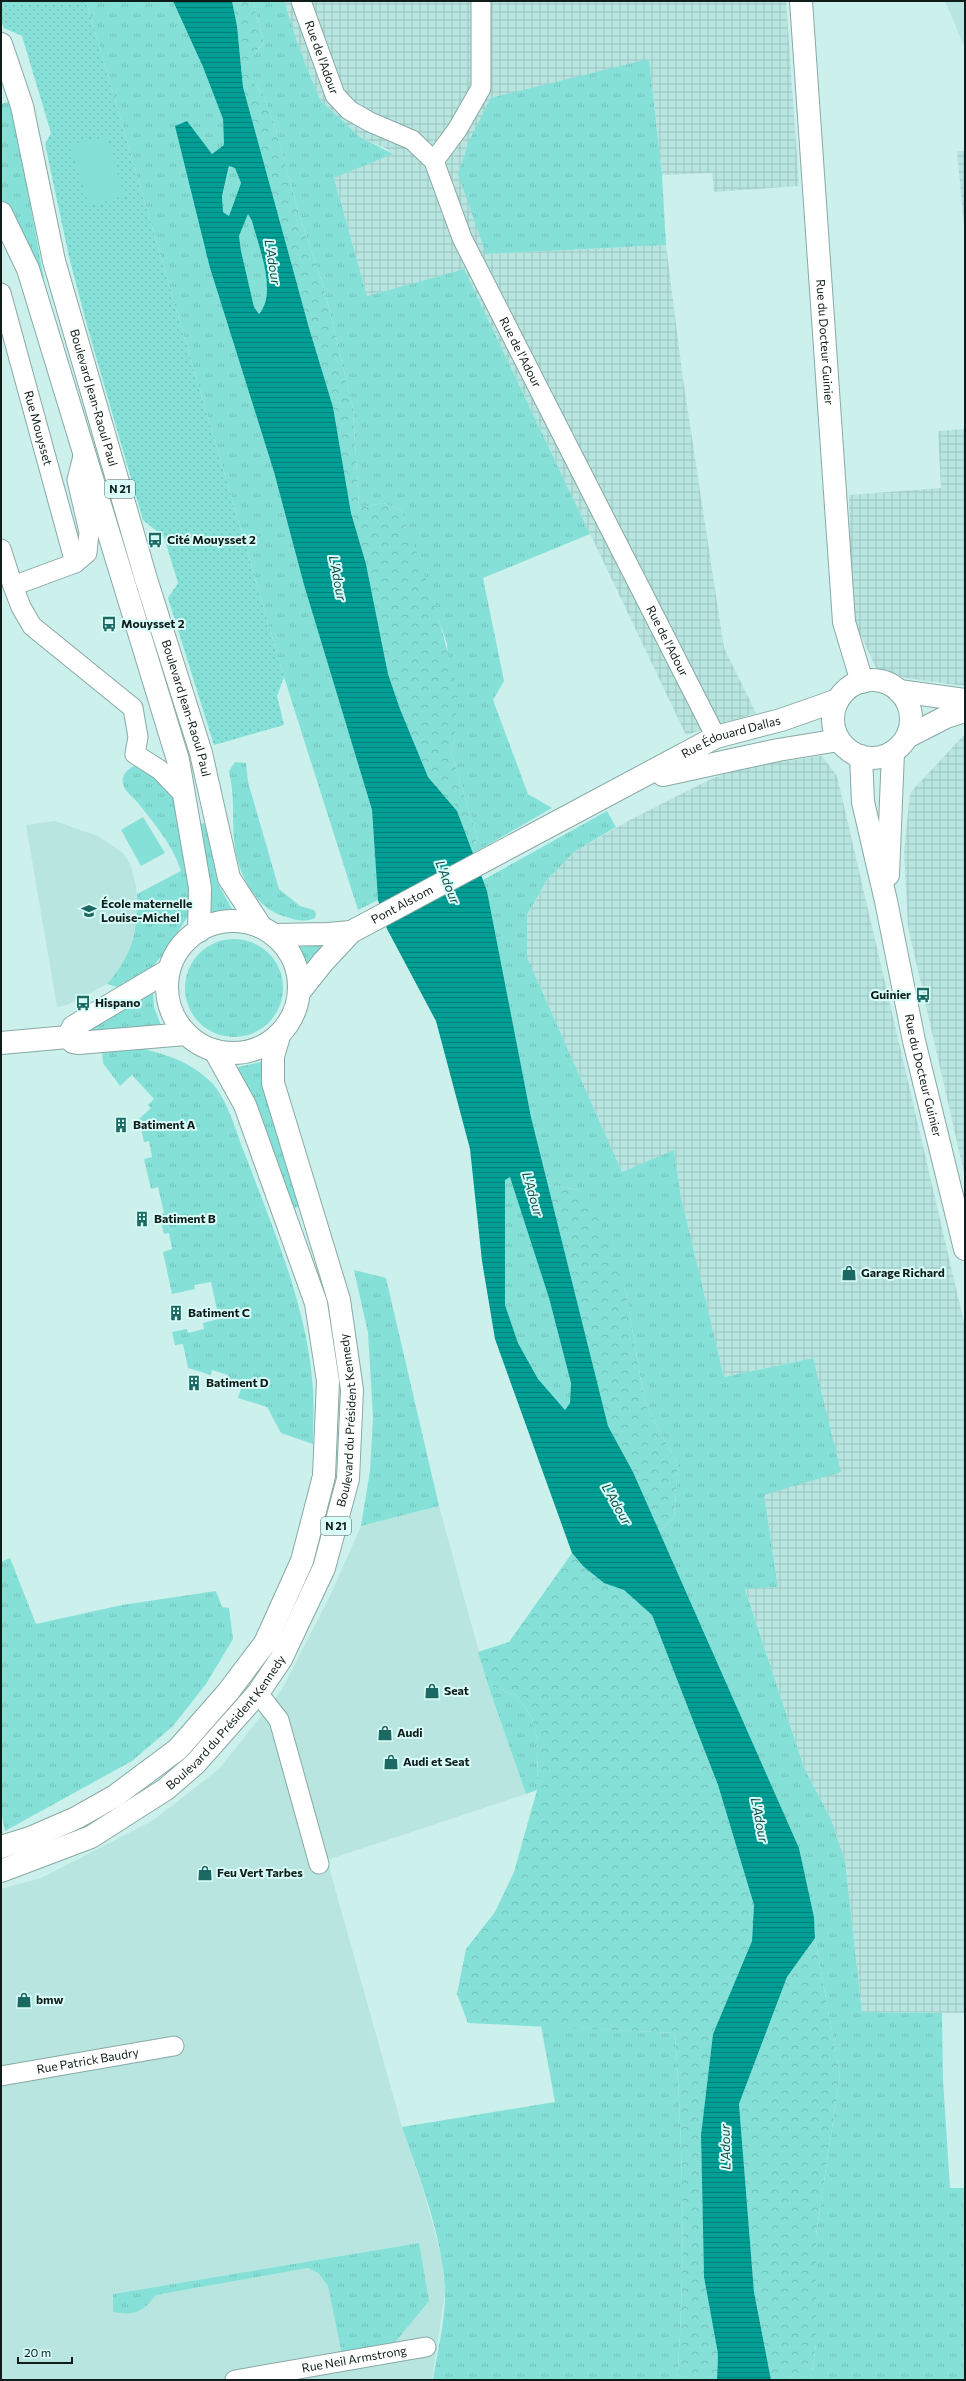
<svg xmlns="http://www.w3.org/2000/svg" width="966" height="2381" viewBox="0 0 966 2381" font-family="Commissioner,sans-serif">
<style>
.built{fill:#b8e5e0;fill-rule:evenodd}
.industrial{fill:url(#industrial-grid)}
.grass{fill:url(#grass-tufts)}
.forest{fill:url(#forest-crowns)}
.park{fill:url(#park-dots)}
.pitch{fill:#85e1d8}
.water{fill:url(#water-rules);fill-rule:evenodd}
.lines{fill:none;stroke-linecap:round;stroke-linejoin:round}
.street-casing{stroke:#87a9a5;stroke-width:21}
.secondary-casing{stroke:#87a9a5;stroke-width:24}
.primary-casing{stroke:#87a9a5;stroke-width:24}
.street{stroke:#fff;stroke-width:19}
.secondary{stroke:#fff;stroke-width:22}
.primary{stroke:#fff;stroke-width:22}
.labels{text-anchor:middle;stroke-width:4;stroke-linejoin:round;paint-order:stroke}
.shield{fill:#d9fdf9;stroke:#4b605d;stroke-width:1}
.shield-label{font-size:11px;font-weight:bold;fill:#0e1c1a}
.street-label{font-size:12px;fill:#0e1c1a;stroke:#d9fdf9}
.poi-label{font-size:12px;font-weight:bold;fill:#0e1c1a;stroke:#d9fdf9;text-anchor:start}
.water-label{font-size:13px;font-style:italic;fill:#164c48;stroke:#d9fdf9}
</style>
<defs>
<pattern id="industrial-grid" width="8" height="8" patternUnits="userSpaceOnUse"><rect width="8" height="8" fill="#b8e5e0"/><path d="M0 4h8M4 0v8" fill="none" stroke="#9dc4c0"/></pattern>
<pattern id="grass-tufts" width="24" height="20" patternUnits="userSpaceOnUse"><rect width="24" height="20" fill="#85e1d8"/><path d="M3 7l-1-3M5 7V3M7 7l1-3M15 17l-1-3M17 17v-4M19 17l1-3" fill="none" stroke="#72c0b9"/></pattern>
<pattern id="forest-crowns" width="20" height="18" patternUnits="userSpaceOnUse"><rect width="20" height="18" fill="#85e1d8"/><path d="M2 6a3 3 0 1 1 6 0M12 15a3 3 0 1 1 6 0" fill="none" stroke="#72c0b9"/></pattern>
<pattern id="park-dots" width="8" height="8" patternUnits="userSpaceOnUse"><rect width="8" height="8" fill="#85e1d8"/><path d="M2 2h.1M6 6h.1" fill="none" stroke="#72c0b9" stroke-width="1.8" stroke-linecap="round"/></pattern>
<pattern id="water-rules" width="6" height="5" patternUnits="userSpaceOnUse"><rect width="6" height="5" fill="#009f96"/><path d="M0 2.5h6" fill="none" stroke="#01817a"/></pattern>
</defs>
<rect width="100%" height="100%" fill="#ccf0ec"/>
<g class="built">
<polygon points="945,1 965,1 965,48"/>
<polygon points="55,821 98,836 123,853 131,866 136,886 137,907 136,925 129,952 121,968 107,984 67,1005 57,1007 26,825"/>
<path d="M439,1506L488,1685L526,1794L327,1860L402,2127L424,2193L441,2255L445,2293L432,2380H1V1889L41,1878L152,1821L219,1769L281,1691L330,1596L361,1526ZM419,2243L342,2355L328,2286L318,2273L308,2268L156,2295L113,2294Z"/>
</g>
<g class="industrial">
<polygon points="283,1 786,1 799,186 714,192 712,173 662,175 649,59 486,254 666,245 683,379 724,648 756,713 686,735 464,269 367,296 334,178 393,154 387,149 360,137 320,100 298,45"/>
<polygon points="957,151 965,151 965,236"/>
<polygon points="965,429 965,686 905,678 876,668 856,625 851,591 849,495 941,488 938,431"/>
<polygon points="965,734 965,1177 908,927 904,852 910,793"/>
<polygon points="822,756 837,776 965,1327 965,2013 862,2012 845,1861 831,1819 805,1770 745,1588 778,1587 764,1495 813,1358 724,1377 681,1197 674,1151 622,1172 527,957 527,916 547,880 574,852 630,820 713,778 745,767"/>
</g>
<g class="grass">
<polygon points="86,1 173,1 203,67 223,119 224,145 212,154 187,121 210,268 274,472 304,585 372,810 378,900 358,910 284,677"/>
<polygon points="253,1 284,1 298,45 320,100 360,137 393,154 334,178 367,296 464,269 590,534 483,578 504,681 493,700 528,794 552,808 472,854 471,851 475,845 477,837 451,751 455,738 447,644 401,510 383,503 359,508 353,408 324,288 299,215 276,130 263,94 252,81 252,57 264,42"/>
<polygon points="649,59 662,175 666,245 486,254 458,174 470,139 491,98"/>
<polygon points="11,101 44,279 38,282 1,200 1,104"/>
<polygon points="230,165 235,168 241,183 229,216 223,212 222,196"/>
<path d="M248,213L252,221C258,247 278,292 259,314L254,307L241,251L239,236Z"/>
<path d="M235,762L246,763L248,782L279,889L300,906L314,910L316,914L315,918C303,923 295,920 283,916C253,907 236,869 234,840C232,815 235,798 229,771Z"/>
<path d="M138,764L174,792L190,889L188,916L165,952L143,978L124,989L107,984C132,956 138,932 137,894L181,871C174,847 154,823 138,803C133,797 125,792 123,784C121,773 129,768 138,764Z"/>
<polygon points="607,811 616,827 574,852 547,880 527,915 527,957 622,1172 674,1150 681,1197 724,1377 813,1358 841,1472 764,1495 778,1587 745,1589 805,1770 831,1819 845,1861 862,2012 942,2013 943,2080 950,2188 965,2188 965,2380 811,2380 816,2344 816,2235 840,2075 815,1938 814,1917 799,1848 659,1532 674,1517 678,1465 645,1404 626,1293 580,1190 548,1185 531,1117 487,891 483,880"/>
<polygon points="206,823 218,884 232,909 208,913 197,824"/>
<circle cx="234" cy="988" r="49"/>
<polygon points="333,942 309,971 298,947"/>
<polygon points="153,991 154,1007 162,1028 83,1037 81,1031"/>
<path d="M140,1048C168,1055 191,1062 212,1083C228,1100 237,1135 246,1157C274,1231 308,1309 313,1389C314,1407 313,1426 313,1444L281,1433L267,1407L238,1398L242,1385L227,1380L228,1375L212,1370L211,1375L188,1368L183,1344L175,1345L172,1332L187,1329L188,1333L204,1329L203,1323L219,1319L211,1282L194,1285L195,1289L172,1294L163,1252L172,1249L169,1233L164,1234L159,1215L164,1213L158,1187L151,1189L144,1159L152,1157L149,1141L144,1142L139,1119L151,1108L148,1105L154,1099L132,1075L120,1086L103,1063L102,1050Z"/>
<polygon points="265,1061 303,1206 294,1208 248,1091 234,1068"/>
<polygon points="511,1177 549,1298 571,1383 570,1403 565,1410 538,1379 518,1343 505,1305 505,1179"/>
<polygon points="354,1270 386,1278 439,1506 361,1526 370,1471 373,1417 368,1333"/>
<polygon points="10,1558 36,1624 122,1605 216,1591 222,1607 229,1608 233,1639 206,1684 173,1726 132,1761 5,1831 1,1811 1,1562"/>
<polygon points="488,1685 517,1696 532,1718 538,1742 537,1790 526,1794"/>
<path d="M541,2026L675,2033C683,2149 686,2264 677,2380H433C437,2355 446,2316 445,2292C443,2236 420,2180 402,2127L555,2102Z"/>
<path d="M419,2243L429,2301L392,2346L342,2355L328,2286L318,2273L308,2268L156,2295C142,2312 136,2316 113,2312V2294Z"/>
</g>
<g class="forest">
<polygon points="232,1 253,1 264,42 252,57 252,81 263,94 276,130 299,215 324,288 353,408 359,508 383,503 401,510 434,601 458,691 455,738 451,751 477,837 475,845 471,851 457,811 428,777 400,709 388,674 366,564 351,513 333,407 309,328 243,87 237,26"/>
<polygon points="548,1185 580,1190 595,1211 626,1293 645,1404 678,1465 674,1517 659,1532 633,1472 608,1426"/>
<path d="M572,1553L583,1566L604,1582L624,1590L652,1615L718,1785L754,1905L752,1941L713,2034L701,2135L704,2277L718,2354L717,2380H677C686,2264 683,2149 675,2033L468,2023L457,1994L466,1949L495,1912L514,1872L537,1790L538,1742L532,1718L517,1696L488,1685L478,1652L509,1642Z"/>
<polygon points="815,1938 840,2075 816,2235 816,2344 811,2380 771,2380 754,2292 739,2104 787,1977"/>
</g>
<polygon class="park" points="1,1 86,1 284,677 277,696 284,725 214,745 168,598 178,583 164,537 143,520 88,329 69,257 45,144 51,133 22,36 4,28 1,21"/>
<g class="pitch">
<polygon points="107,136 124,196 89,206 71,146"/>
<polygon points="143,817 165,853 141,866 121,830"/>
</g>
<path class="water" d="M173,1H232L237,26L243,87L309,328L333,407L351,513L366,564L388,674L400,709L428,777L457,811L487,891L531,1117L608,1426L633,1472L799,1848L814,1917L815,1938L787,1977L739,2104L754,2292L771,2380H717L718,2354L704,2277L701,2135L713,2034L752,1941L754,1905L718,1785L652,1615L624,1590L604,1583L583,1566L572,1553L495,1339L482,1261L470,1149L436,1021L387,929L378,900L372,810L304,585L274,472L210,268L175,126L187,121L212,154L224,145L223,119L203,67ZM229,166L235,168L241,183L229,216L223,212L222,196ZM248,214L252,221C258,246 278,292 259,314L254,307L241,251L239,236ZM510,1177L549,1298L571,1383L570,1403L565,1410L538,1379L518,1343L505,1305V1180Z"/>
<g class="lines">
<g class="street-casing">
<g id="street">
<path id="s1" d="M301,1L335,95L349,110L370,122L412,140L434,161L462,238L716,737"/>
<polyline points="434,161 457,130 481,88 481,1"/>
<path id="s2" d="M1,293L75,563"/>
<polyline points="84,452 77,480 89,532 87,553 75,563 13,586 21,607 32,626 133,708 138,737 135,754 160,770 183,794"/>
<polyline points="1,549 13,586"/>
<polyline points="258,1693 279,1720 319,1864"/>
<path id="s3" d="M1,2076L174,2046"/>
<path id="s4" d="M235,2380L426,2347"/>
</g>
</g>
<g class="secondary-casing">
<g id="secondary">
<path id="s5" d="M801,1L844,622L862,682"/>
<circle cx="872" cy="719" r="39"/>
<polyline points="899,691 965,700"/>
<polyline points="907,737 946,717 965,711"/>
<path id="s6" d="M861,756L863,802L886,901L914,1041L965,1249"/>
<polyline points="663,775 778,750 839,740"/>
<polyline points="888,875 893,752"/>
<polyline points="274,935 328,934 351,932"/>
<path id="s7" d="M300,991L323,962L351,932L716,737L781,720L838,700"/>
<polyline points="68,1037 73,1027 169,970"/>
<polyline points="1,1043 68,1037 73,1042 78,1043 186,1034"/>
</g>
</g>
<g class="primary-casing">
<g id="primary">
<path id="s8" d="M1,44L22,106L54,261L146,579L201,753L229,878L261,927"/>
<polyline points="1,213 28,269 178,760 200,888 199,931"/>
<circle cx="233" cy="987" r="66"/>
<polyline points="1,1847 30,1838 76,1818 115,1796 178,1749 228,1692 265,1643 302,1561 324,1476 328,1381 316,1303 245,1105 215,1051"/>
<path id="s9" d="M1,1871L91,1837L166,1789L195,1764L258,1693L281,1659L324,1568L348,1479L352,1390L339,1300L273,1083V1056L279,1036"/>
</g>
</g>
<use href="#street" class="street"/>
<use href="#secondary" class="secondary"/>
<use href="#primary" class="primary"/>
</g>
<defs>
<g id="bus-bare" transform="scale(1.2)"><path d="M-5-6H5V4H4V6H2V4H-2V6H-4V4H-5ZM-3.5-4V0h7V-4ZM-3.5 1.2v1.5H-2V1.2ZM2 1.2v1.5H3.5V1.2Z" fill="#1c6862" stroke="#d9fdf9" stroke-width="2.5" paint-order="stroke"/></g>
<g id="school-bare" transform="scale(1.2)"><path d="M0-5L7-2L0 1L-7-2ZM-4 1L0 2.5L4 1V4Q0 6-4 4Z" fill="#1c6862" stroke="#d9fdf9" stroke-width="2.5" paint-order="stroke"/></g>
<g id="building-bare" transform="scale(1.2)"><path d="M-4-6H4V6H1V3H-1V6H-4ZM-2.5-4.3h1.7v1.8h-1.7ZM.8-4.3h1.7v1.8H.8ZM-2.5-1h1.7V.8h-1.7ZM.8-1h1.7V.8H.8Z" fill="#1c6862" stroke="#d9fdf9" stroke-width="2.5" paint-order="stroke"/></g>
<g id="shop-bare" transform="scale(1.2)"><path d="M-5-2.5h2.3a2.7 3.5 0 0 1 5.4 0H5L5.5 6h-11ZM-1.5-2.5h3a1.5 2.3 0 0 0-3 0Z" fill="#1c6862" stroke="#d9fdf9" stroke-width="2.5" paint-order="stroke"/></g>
</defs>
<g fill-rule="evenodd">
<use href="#bus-bare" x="155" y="540"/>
<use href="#bus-bare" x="109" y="624"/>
<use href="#school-bare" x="89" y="911"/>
<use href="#bus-bare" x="923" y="995"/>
<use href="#bus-bare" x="83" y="1003"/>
<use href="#building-bare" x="121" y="1125"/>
<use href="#building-bare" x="142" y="1219"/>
<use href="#shop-bare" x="849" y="1273"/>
<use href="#building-bare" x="176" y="1313"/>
<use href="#building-bare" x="194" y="1383"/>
<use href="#shop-bare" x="432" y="1691"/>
<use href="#shop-bare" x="385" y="1733"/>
<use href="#shop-bare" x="391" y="1762"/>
<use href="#shop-bare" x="205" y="1873"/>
<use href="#shop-bare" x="24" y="2000"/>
</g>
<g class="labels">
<g class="shield">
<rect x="105" y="480" width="30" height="18" rx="3"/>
<rect x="321" y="1517" width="30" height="18" rx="3"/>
</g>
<g class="shield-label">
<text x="120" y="493">N 21</text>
<text x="336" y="1530">N 21</text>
</g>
<g class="street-label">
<text dy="4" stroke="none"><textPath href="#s1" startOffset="60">Rue de l'Adour</textPath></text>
<text dy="4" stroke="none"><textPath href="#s5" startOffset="342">Rue du Docteur Guinier</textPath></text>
<text dy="4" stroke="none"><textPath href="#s1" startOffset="431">Rue de l'Adour</textPath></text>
<text dy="4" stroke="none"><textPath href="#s8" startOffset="366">Boulevard Jean-Raoul Paul</textPath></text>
<text dy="4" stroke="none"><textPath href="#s2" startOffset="140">Rue Mouysset</textPath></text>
<text dy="4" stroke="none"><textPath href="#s1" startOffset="755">Rue de l'Adour</textPath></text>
<text dy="4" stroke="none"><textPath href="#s8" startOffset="690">Boulevard Jean-Raoul Paul</textPath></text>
<text dy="4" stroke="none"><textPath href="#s7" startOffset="506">Rue Édouard Dallas</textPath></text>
<text dy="4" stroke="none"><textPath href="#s7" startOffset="136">Pont Alstom</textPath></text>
<text dy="4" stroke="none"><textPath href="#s6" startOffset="326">Rue du Docteur Guinier</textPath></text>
<text dy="4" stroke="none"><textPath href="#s9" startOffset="611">Boulevard du Président Kennedy</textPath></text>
<text dy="4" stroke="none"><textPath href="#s9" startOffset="275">Boulevard du Président Kennedy</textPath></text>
<text dy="4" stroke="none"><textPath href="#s3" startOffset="88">Rue Patrick Baudry</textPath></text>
<text dy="4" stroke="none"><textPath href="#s4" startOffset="121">Rue Neil Armstrong</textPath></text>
</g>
<g class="poi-label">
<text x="167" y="544">Cité Mouysset 2</text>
<text x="121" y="628">Mouysset 2</text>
<text x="101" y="908">École maternelle<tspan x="101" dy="14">Louise-Michel</tspan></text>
<text x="911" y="999" text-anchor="end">Guinier</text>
<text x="95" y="1007">Hispano</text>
<text x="133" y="1129">Batiment A</text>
<text x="154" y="1223">Batiment B</text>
<text x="861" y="1277">Garage Richard</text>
<text x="188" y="1317">Batiment C</text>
<text x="206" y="1387">Batiment D</text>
<text x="444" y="1695">Seat</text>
<text x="397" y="1737">Audi</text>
<text x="403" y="1766">Audi et Seat</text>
<text x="217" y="1877">Feu Vert Tarbes</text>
<text x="36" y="2004">bmw</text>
</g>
<g class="water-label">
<text transform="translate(273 262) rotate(81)" y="5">L'Adour</text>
<text transform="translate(338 578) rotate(79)" y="5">L'Adour</text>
<text transform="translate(448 882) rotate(69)" y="5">L'Adour</text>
<text transform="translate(533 1194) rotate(74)" y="5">L'Adour</text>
<text transform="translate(617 1504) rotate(60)" y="5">L'Adour</text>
<text transform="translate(760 1820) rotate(79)" y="5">L'Adour</text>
<text transform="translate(725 2147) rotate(-91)" y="5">L'Adour</text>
</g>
</g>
<rect width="966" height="2381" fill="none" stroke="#0e1c1a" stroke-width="4"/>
<path d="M18 2357v6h54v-6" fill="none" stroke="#0e1c1a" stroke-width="2"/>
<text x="24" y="2357" font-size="12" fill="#0e1c1a" stroke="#d9fdf9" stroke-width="3" paint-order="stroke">20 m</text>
</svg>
